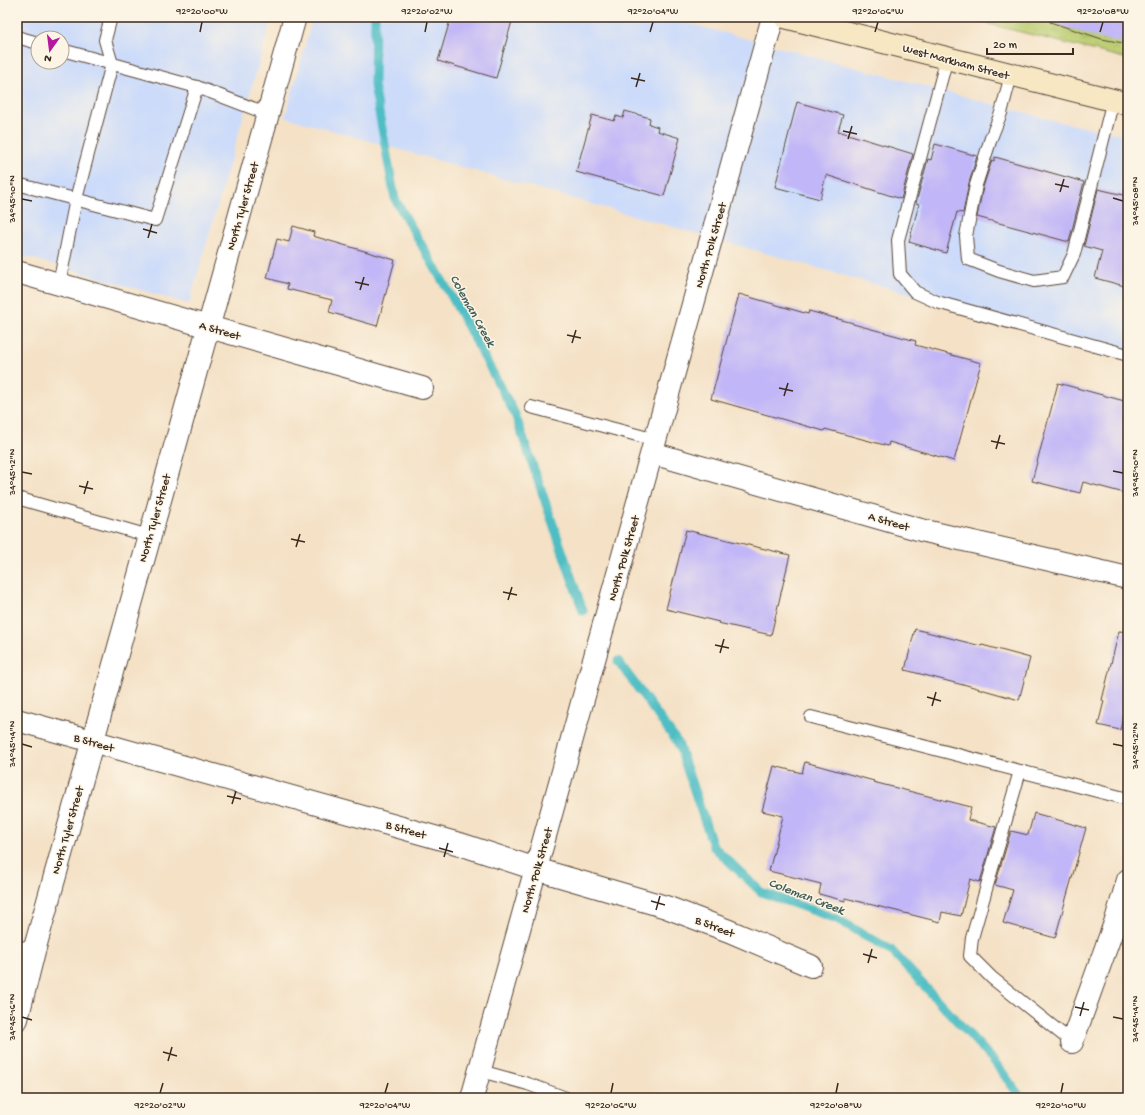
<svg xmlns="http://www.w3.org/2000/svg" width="1145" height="1115" viewBox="0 0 1145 1115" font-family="'Gochi Hand',sans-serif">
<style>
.built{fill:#ccdbfa;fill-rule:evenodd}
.park{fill:url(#park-crowns);stroke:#7a7b46}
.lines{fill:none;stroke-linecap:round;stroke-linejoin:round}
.stream{stroke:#4fbec4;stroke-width:9}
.building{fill:#c1b6f7}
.lane-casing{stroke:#574537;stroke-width:14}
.street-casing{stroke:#574537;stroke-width:24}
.secondary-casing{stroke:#574537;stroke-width:24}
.lane{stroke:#fff;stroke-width:12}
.street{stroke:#fff;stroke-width:22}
.secondary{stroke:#f7e8c3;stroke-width:22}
.ticks{fill:none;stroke:#3b2a1e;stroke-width:1.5}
.labels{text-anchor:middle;stroke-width:3;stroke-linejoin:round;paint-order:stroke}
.street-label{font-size:12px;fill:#3b2a1e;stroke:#fcf5e5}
.water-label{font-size:13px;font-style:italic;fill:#425e58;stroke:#fcf5e5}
.neatline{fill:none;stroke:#3b2a1e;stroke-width:1.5}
.ticks-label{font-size:10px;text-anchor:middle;fill:#3b2a1e}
</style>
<defs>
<pattern id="park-crowns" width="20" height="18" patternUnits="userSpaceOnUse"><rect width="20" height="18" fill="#bacc6f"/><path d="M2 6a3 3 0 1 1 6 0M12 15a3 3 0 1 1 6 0" fill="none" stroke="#a1af60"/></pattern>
</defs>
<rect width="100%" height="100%" fill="#fcf5e5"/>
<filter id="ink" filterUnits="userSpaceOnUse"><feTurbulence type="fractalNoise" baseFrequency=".025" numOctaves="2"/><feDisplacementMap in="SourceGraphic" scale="8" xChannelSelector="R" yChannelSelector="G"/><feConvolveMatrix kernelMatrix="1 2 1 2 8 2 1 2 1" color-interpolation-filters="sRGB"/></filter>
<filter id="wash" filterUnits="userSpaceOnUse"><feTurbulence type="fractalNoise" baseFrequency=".012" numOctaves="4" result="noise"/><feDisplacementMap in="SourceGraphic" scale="16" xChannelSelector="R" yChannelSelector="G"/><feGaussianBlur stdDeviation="0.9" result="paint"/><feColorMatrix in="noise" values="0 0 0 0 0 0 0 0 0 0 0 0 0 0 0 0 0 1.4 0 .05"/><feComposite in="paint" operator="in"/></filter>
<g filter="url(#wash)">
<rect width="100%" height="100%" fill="#f4e1c6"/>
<g class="built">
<path d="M17,17H272L189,304L17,254ZM38,38H62V62H38Z"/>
<polygon points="313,17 665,17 1056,121 1128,136 1128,356 285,117"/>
</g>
<polygon class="park" points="961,17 1128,17 1128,59"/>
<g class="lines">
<g class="stream">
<polyline points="375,17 374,85 395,199 453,299 515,414 583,611"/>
<polyline points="618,661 678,743 713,846 761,892 837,919 891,950 994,1061 1021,1098"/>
</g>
</g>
<g id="blocks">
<g class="building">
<polygon points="451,17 498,17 512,21 496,78 438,61"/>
<polygon points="1050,17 1128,17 1128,44 1102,39 1050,22"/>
<polygon points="797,102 843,115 838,131 913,154 901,199 826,175 820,199 775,187"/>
<polygon points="625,111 650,118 649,124 658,127 657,131 680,138 664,196 576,172 592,115 614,121 616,116 623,118"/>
<polygon points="935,144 977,156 969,183 963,213 957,212 946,253 909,242 919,204 916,203 928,159 931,160"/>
<polygon points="995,157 1084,182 1069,242 977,217 983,187 992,160 994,161"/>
<polygon points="1098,189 1128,196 1128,287 1095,278 1102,251 1084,246"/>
<polygon points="293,226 314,232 313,236 395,260 377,326 329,312 332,300 287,289 288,284 267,278 277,239 289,242"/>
<polygon points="739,294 808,314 809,311 853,323 853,324 916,341 915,345 981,363 954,461 889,442 888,446 825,429 824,431 711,399"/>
<polygon points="1058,383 1128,402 1128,494 1083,482 1080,493 1032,481"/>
<polygon points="686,530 790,555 771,635 718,623 719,622 666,609"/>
<polygon points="915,629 981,646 982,645 1030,658 1019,700 963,684 963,685 905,670"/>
<polygon points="1119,631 1128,632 1128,699 1120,730 1098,725 1104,701 1102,700"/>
<polygon points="805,762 874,781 873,782 971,807 968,820 996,827 980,882 970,879 961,916 942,912 940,922 845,898 845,901 819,894 821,884 769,871 783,816 762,811 774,766 802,773"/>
<polygon points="1034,813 1086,828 1055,938 1003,923 1013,890 995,885 1011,831 1028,835"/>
</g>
</g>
</g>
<g filter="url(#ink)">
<use href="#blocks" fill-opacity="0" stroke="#574537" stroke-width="1"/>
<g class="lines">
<g class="lane-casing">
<g id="lane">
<polyline points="17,37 38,43"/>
<polyline points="62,50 197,87 268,114"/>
<polyline points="947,58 898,240 900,274 915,292 937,302 1128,355"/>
<polyline points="1011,75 1001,113 991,138 976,185 966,236 968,259 999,271 1034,281 1063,277 1074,254 1113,100"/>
<polyline points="17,184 155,220 197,87"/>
<polyline points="59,284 76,199 112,64 105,40 111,17"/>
<polyline points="531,407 656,440"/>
<polyline points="17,498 149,536"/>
<polyline points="811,717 1128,799"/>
<polyline points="1020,771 972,938 970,956 992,978 1072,1042"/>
<polyline points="17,946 34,951"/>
<polyline points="480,1069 488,1073 528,1084 566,1098"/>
</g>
</g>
<g class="street-casing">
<g id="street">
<polyline points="17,272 422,388"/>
<polyline points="652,453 921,530 1128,578"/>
<polyline points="17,720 463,845 536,869 666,907 729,931 811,966"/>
<polyline points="17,1019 34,951 295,17"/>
<polyline points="1072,1042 1117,917 1128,880"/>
<polyline points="472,1098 773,17"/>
</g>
</g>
<g class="secondary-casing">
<polyline id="secondary" points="785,17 1128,104"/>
</g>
<use href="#lane" class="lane"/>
<use href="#street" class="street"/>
<use href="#secondary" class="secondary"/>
</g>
</g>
<path class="ticks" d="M200,32L202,22M425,32L427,22M650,32L653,22M875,32L878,22M1100,32L1103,22M631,78L645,81M636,87L640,73M843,131L857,134M848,139L852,126M1055,184L1069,187M1060,192L1064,179M1113,198L1123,201M22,199L32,201M143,229L157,233M148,238L152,224M355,282L369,285M360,290L364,277M567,335L581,338M572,343L576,330M779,388L793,391M784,396L788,383M991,441L1005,444M996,449L1000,435M1113,471L1123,473M22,472L32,474M79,486L93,489M84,494L88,481M291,539L305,542M296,547L300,534M503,592L517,595M508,600L512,587M715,645L729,648M720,653L724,639M927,697L941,701M932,706L936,692M22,744L32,747M1113,744L1123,746M227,796L241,799M232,804L236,791M439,848L453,852M444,857L448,843M651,901L665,905M656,910L660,896M863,954L877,958M868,963L872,949M1075,1007L1089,1010M1080,1016L1084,1002M22,1017L32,1020M1113,1017L1123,1019M163,1052L177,1056M168,1061L172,1047M160,1093L163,1083M385,1093L388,1083M611,1093L613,1083M836,1093L838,1083M1061,1093L1063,1083"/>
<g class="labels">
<g class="street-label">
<text transform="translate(956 61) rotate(15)" y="4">West Markham Street</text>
<text transform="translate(242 206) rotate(-74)" y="4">North Tyler Street</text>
<text transform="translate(710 245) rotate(-74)" y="4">North Polk Street</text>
<text transform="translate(220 330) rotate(16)" y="4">A Street</text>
<text transform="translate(154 518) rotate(-74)" y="4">North Tyler Street</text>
<text transform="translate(889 521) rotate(16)" y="4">A Street</text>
<text transform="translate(623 558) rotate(-74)" y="4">North Polk Street</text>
<text transform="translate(94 742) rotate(16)" y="4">B Street</text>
<text transform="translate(406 829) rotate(16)" y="4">B Street</text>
<text transform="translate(67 830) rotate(-74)" y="4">North Tyler Street</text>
<text transform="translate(536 870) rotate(-74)" y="4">North Polk Street</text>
<text transform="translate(715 926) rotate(21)" y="4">B Street</text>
</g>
<g class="water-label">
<text transform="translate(474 310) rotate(61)" y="5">Coleman Creek</text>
<text transform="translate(807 895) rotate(21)" y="5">Coleman Creek</text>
</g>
</g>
<rect width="1145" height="1115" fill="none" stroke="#fcf5e5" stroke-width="44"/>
<g transform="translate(50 50) rotate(194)"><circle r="19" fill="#fcf5e5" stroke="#afa495"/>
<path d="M0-3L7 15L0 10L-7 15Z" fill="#b5179e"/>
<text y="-6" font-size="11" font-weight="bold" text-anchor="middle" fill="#3b2a1e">N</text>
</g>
<path d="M987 48v6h86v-6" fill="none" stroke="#3b2a1e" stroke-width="2"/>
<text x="993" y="48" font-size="12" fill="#3b2a1e" stroke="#fcf5e5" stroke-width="3" paint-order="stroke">20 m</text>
<rect x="22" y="22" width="1101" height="1071" class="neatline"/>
<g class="ticks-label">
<text x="202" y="14">92°20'00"W</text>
<text x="427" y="14">92°20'02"W</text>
<text x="653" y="14">92°20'04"W</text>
<text x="878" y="14">92°20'06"W</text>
<text x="1103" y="14">92°20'08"W</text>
<text transform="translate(11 199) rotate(-90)" y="4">34°45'10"N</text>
<text transform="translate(1134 201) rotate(-90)" y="4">34°45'08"N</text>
<text transform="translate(11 472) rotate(-90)" y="4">34°45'12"N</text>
<text transform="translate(1134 473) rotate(-90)" y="4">34°45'10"N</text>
<text transform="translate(11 744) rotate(-90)" y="4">34°45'14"N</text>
<text transform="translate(1134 746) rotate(-90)" y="4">34°45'12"N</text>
<text transform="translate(11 1017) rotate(-90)" y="4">34°45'16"N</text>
<text transform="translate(1134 1019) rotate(-90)" y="4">34°45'14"N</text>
<text x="160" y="1108">92°20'02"W</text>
<text x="385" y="1108">92°20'04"W</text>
<text x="611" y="1108">92°20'06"W</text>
<text x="836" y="1108">92°20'08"W</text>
<text x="1061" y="1108">92°20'10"W</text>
</g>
</svg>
